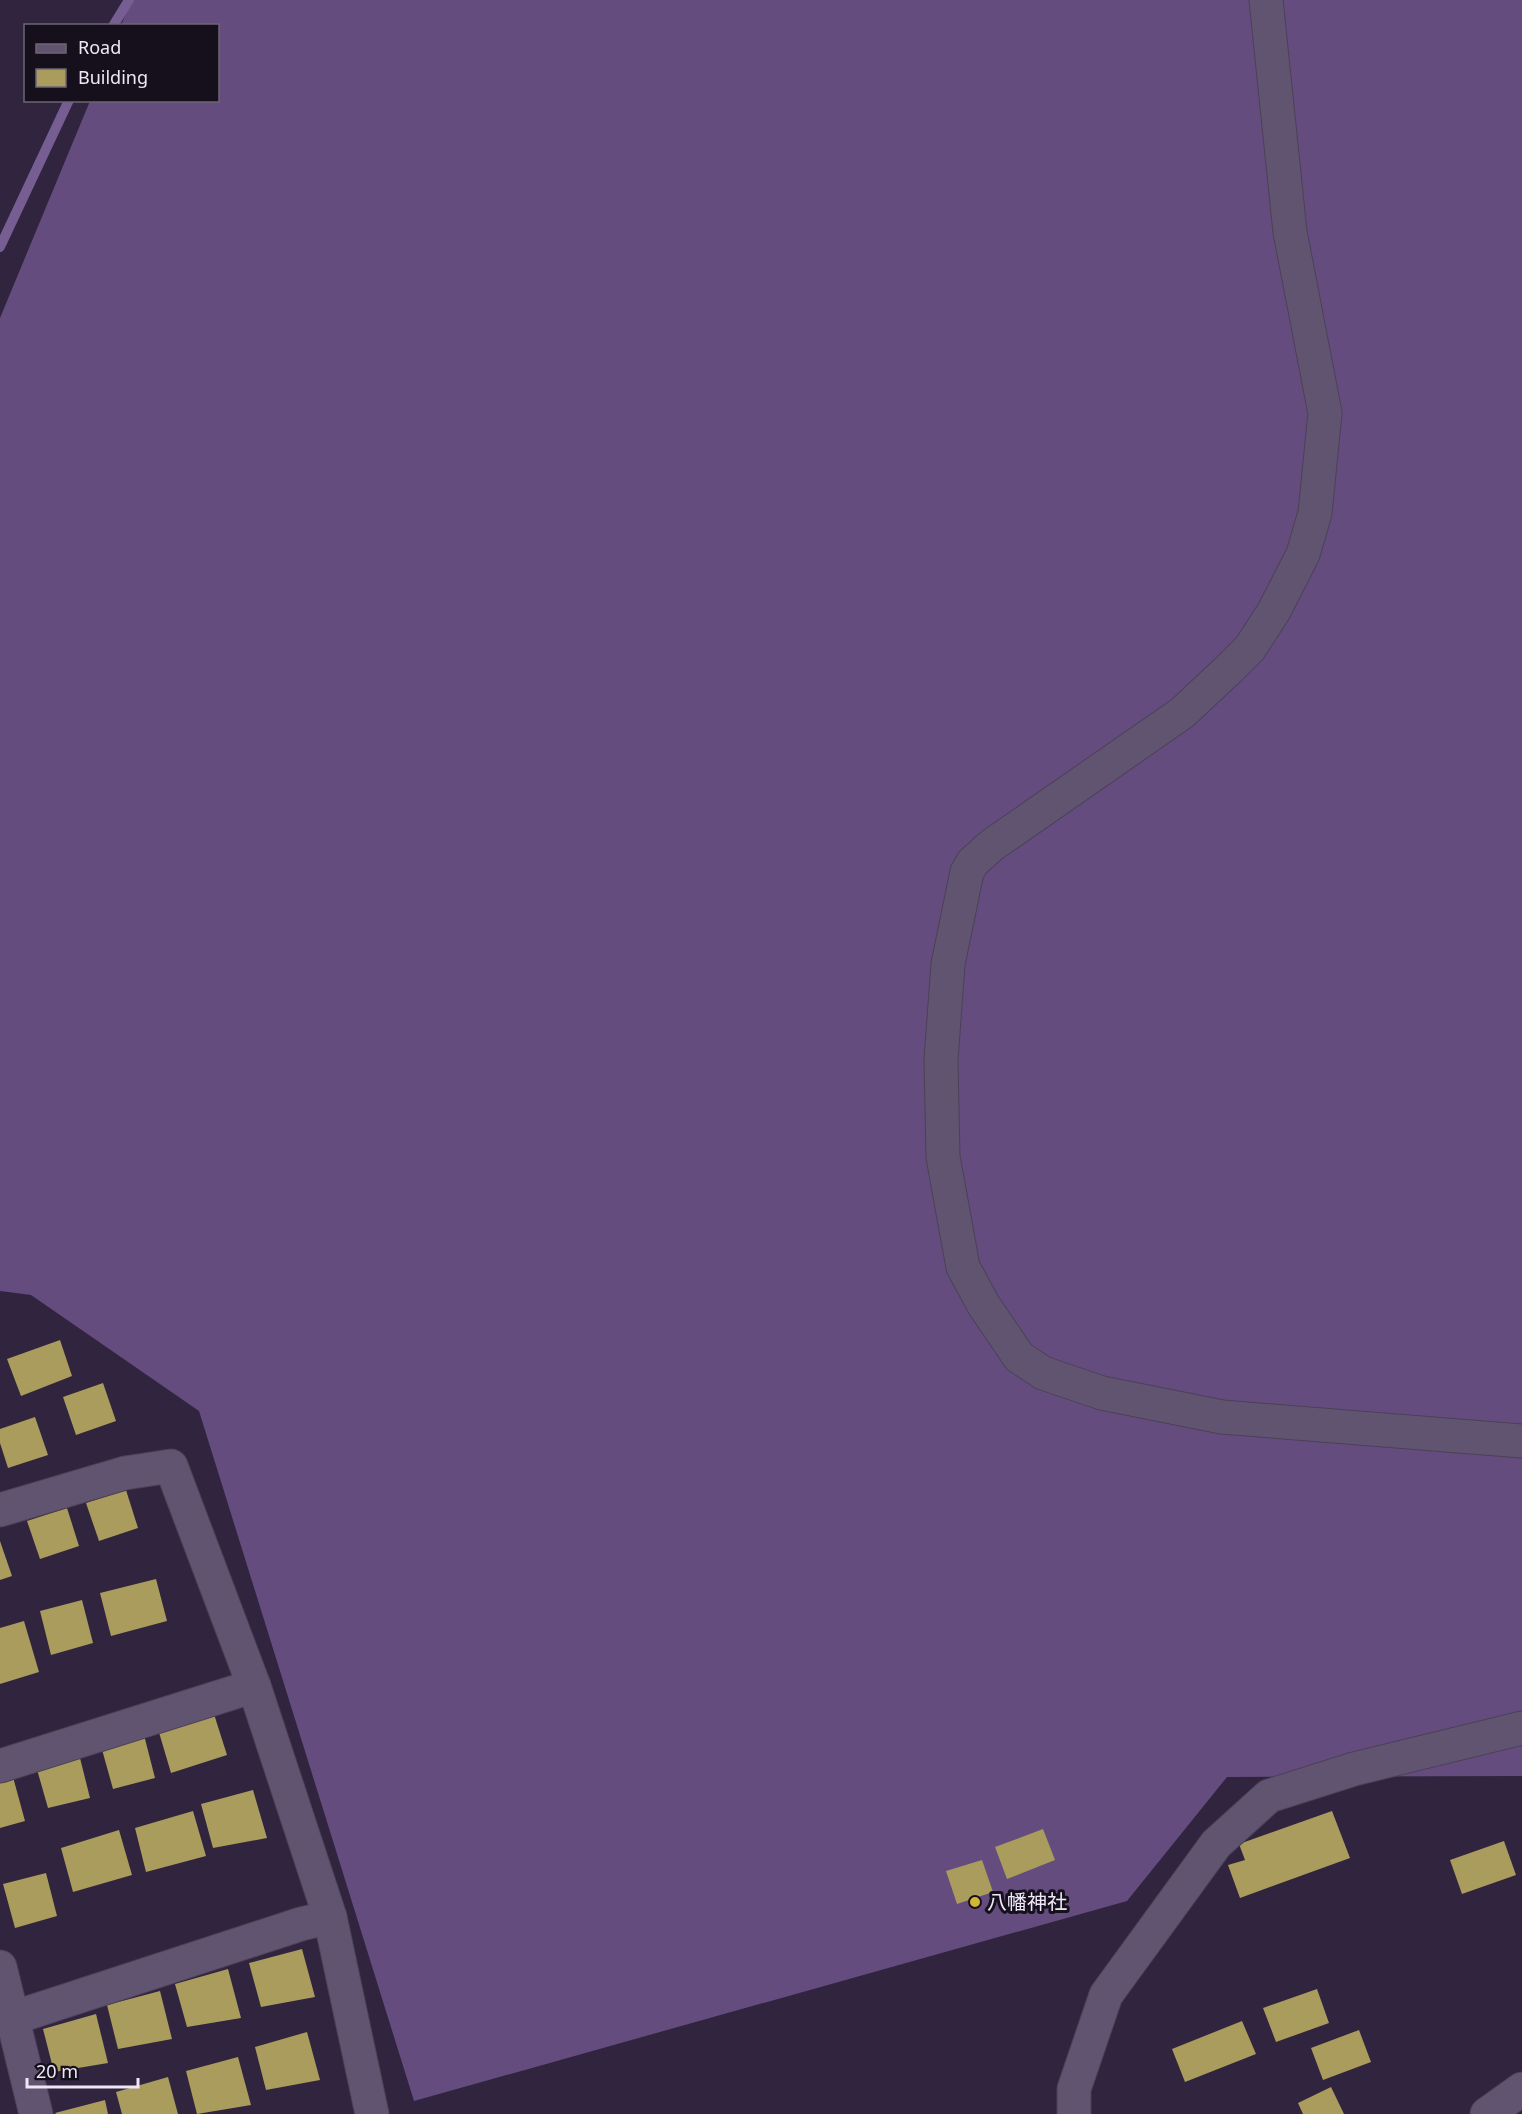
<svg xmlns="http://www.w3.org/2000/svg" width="1522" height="2114" viewBox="0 0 1522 2114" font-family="'Noto Sans','Noto Sans JP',sans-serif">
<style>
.forest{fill:#654c7f}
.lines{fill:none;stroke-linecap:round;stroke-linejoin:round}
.stream{stroke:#765d92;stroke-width:10}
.building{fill:#aa9c5c}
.street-casing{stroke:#4c4157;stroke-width:35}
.street{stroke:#615471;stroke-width:33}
.poi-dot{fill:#d1b736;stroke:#16101c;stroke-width:2}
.labels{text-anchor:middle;stroke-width:6;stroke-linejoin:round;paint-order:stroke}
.poi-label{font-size:20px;fill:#efe7f8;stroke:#16101c;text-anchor:start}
</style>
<rect width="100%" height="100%" fill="#30243e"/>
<polygon class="forest" points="132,0 1522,0 1522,1776 1227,1777 1127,1901 414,2101 199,1411 31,1295 0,1291 0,318 90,101 218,100 218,26 121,25"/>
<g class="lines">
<g class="stream">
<polyline points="113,26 129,0"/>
<polyline points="0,247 69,100"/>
</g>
</g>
<g class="building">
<polygon points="60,1340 72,1376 21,1396 7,1359"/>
<polygon points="103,1383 116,1421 76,1435 63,1397"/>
<polygon points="35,1417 48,1455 8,1468 0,1443 0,1429"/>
<polygon points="126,1490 138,1528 99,1541 86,1503"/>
<polygon points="67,1508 79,1546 40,1559 27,1521"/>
<polygon points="0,1541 12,1576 0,1580"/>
<polygon points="156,1579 167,1621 111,1636 100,1593"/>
<polygon points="82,1600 93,1643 51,1655 40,1611"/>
<polygon points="24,1621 39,1672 0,1684 0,1628"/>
<polygon points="213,1711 227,1755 171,1773 158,1729"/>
<polygon points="144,1735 155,1778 113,1789 101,1746"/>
<polygon points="79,1754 90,1798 48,1808 36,1766"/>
<polygon points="13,1777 25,1821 0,1828 0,1781"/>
<polygon points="253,1790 267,1838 213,1848 201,1804"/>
<polygon points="193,1811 206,1856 146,1872 135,1828"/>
<polygon points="1332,1811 1350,1858 1240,1898 1228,1865 1245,1860 1239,1844"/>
<polygon points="1043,1829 1055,1860 1007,1879 995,1847"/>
<polygon points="119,1830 132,1875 73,1892 61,1848"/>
<polygon points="1504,1841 1516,1875 1462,1894 1450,1860"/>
<polygon points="982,1860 993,1892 957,1904 946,1871"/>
<polygon points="46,1873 57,1916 15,1928 3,1884"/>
<polygon points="302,1949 315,1997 261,2007 249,1963"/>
<polygon points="228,1969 241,2018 187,2027 175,1984"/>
<polygon points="1317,1989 1329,2023 1276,2042 1263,2008"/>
<polygon points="160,1991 172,2039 118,2049 107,2005"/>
<polygon points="96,2014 108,2063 54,2072 43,2029"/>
<polygon points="1242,2021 1256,2054 1185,2082 1172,2049"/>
<polygon points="1359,2030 1371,2062 1323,2080 1311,2048"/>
<polygon points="307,2032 320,2080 266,2090 255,2047"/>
<polygon points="238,2057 251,2105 197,2114 186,2071"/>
<polygon points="168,2077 178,2114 122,2114 116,2092"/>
<polygon points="1331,2087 1344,2114 1303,2114 1298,2103"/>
<polygon points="105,2100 108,2114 56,2114 55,2113"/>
</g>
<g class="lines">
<g class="street-casing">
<g id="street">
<polyline points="1266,0 1290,232 1325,413 1315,513 1303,554 1274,611 1250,648 1227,671 1182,713 992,845 973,862 967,872 948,964 941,1060 943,1157 963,1267 983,1304 1019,1357 1043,1373 1102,1393 1222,1417 1522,1441"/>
<polyline points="0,1510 125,1473 171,1466 254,1686 330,1917 372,2114"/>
<polyline points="0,1766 254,1686"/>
<polyline points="0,1967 36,2114"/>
<polyline points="13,2018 301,1924 330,1917"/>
<polyline points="1074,2114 1074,2089 1106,1995 1216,1844 1269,1796 1354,1769 1522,1728"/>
<polyline points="1487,2114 1522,2089"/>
</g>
</g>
<use href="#street" class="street"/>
</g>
<circle class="poi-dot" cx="975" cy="1902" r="6"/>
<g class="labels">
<g class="poi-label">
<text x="987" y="1909">八幡神社</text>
</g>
</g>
<rect x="24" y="24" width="195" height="78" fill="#16101c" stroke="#6d6674" stroke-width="1.5"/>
<rect x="36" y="44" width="30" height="9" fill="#615471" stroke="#6d6674" stroke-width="1.5"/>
<text x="78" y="54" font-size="18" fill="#efe7f8">Road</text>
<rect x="36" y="69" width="30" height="18" fill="#aa9c5c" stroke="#6d6674" stroke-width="1.5"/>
<text x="78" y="84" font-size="18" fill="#efe7f8">Building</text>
<path d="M27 2078v9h111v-9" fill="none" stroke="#efe7f8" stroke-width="3"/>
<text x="36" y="2078" font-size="18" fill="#efe7f8" stroke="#16101c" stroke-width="4.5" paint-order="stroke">20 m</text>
</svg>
